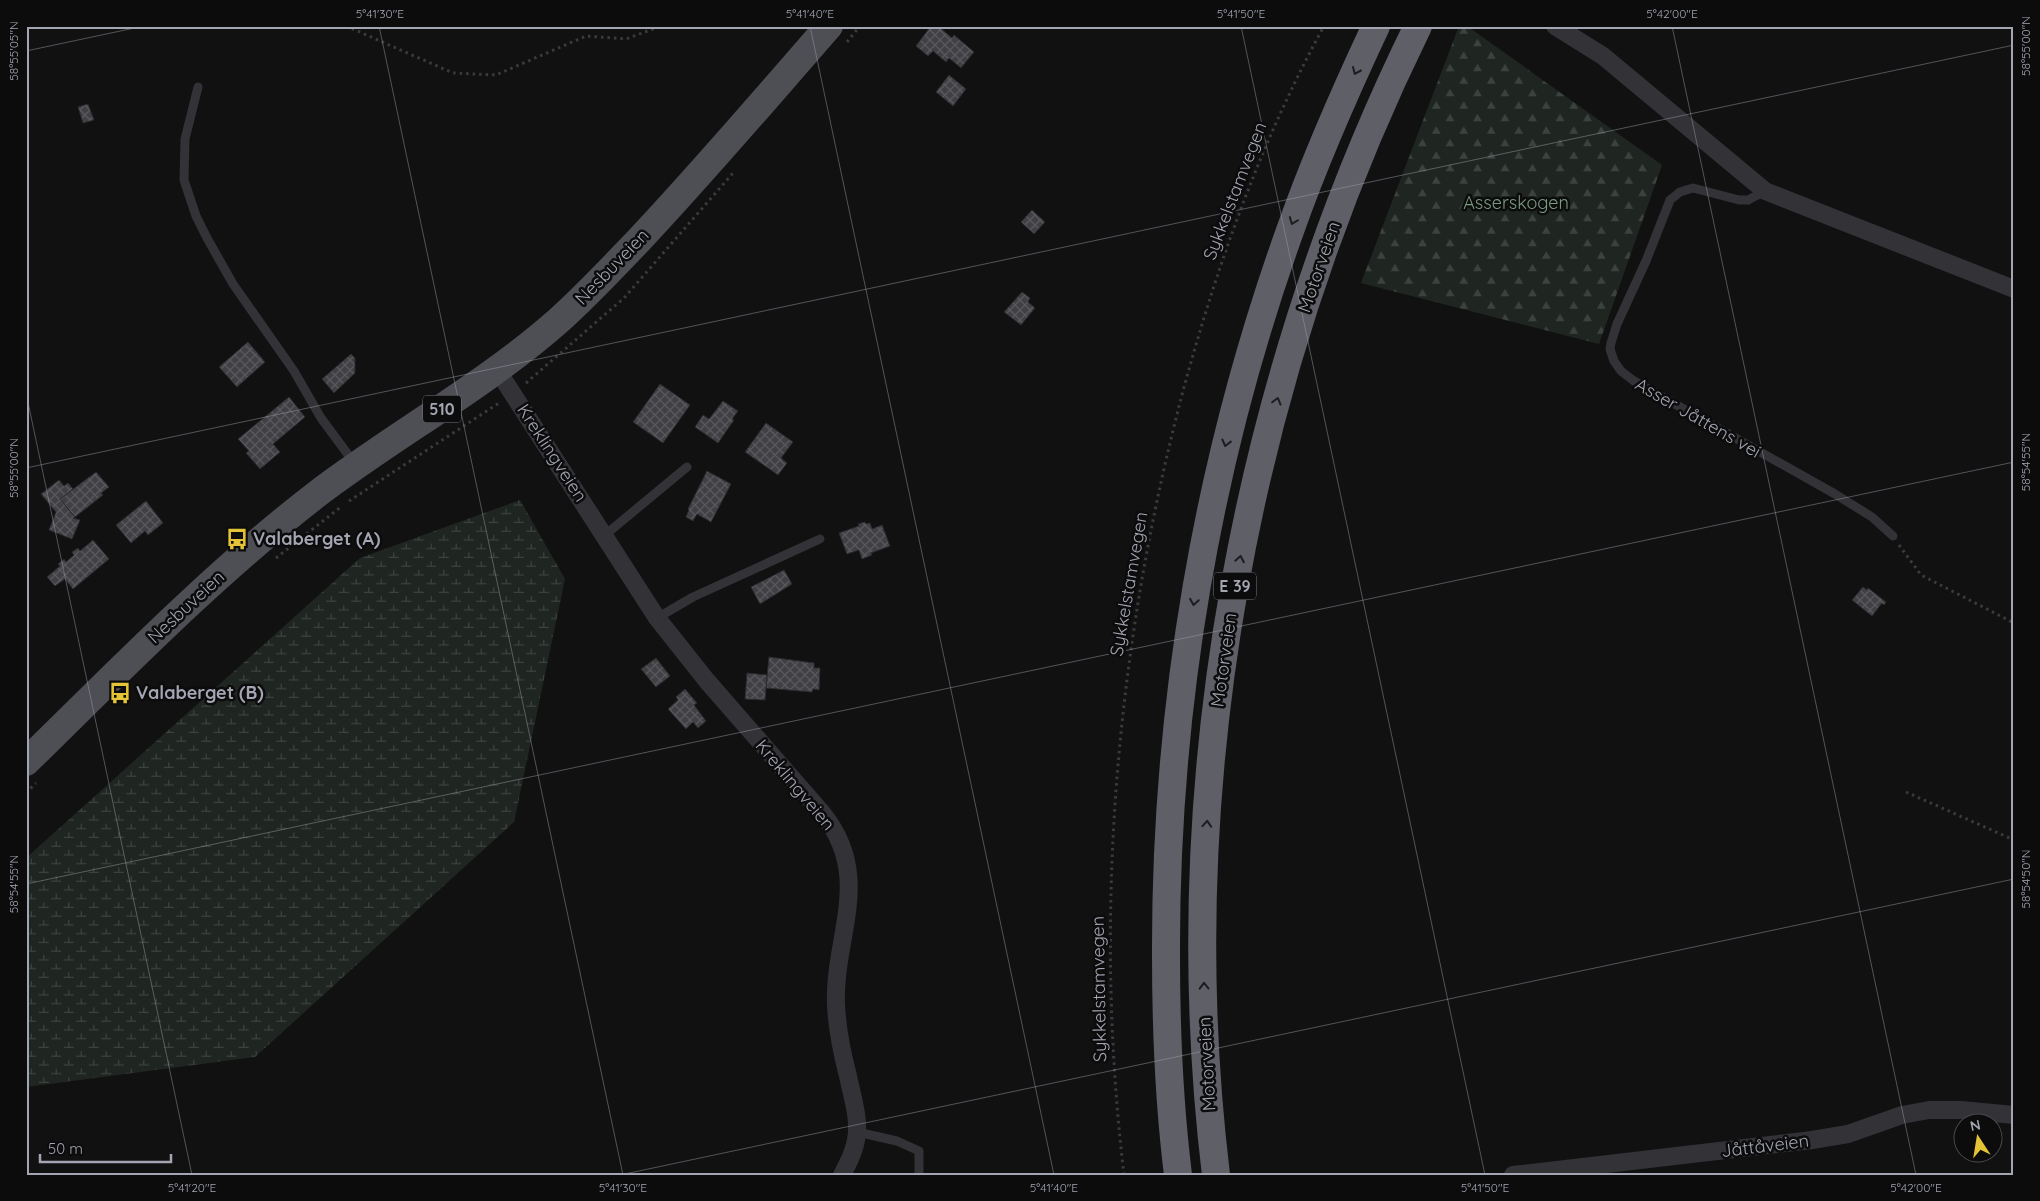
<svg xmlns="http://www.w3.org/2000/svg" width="2040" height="1201" viewBox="0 0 2040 1201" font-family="Quicksand,sans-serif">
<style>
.forest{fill:url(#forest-firs)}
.wetland{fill:url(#wetland-marsh)}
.building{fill:url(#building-cross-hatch);stroke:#2b2b2e}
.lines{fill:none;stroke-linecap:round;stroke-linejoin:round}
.path{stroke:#3a3b3f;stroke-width:3;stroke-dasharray:2.5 4;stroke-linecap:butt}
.service{stroke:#323237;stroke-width:9}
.minor{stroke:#323237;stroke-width:18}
.primary{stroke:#4e4f55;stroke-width:28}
.motorway{stroke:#5e5f67;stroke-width:28}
.oneway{stroke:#1c1d1f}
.ticks{fill:none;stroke:#a3a5b2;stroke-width:1;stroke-opacity:0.45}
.labels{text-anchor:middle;stroke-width:5;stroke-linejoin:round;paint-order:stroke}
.shield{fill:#0c0c0d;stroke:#767780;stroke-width:1}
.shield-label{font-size:16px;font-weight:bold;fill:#a3a5b2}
.street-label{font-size:18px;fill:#a3a5b2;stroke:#0c0c0d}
.park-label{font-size:18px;fill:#7b9c82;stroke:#0c0c0d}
.poi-label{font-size:18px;font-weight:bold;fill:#a3a5b2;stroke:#0c0c0d;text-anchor:start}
.neatline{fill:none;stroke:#a3a5b2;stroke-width:2}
.ticks-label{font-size:12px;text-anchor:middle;fill:#a3a5b2}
</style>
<defs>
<pattern id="forest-firs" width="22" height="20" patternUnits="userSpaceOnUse" patternTransform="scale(1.25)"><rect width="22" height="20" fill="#1f2621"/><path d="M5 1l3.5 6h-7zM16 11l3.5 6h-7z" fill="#3c423f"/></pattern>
<pattern id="wetland-marsh" width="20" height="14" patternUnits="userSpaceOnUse" patternTransform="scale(1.25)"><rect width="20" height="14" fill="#1f2621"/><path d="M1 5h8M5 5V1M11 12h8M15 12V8" fill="none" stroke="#3c423f"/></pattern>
<pattern id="building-cross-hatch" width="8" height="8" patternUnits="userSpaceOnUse" patternTransform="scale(1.25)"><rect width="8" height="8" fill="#404045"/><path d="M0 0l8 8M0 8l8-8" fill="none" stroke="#58595d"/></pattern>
</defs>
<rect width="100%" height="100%" fill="#111112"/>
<polygon class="forest" points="1459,26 1467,26 1662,165 1599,344 1361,283"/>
<polygon class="wetland" points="520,500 565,579 514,822 255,1057 26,1087 26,858 360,558"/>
<g class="building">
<polygon points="931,26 938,26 952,38 954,35 974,52 961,68 949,58 946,62 933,51 928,56 916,46"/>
<polygon points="949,75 966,89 953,106 936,92"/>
<polygon points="88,104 94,120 83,123 78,107"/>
<polygon points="1032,210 1045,222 1034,234 1021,222"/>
<polygon points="1022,292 1030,298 1028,302 1035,308 1021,325 1004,312"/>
<polygon points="248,342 265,362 237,387 219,367"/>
<polygon points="351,354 355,358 355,373 334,393 322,379"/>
<polygon points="660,384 690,405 663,443 633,422"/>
<polygon points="289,397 305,417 273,444 280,452 260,469 246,453 249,451 238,439"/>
<polygon points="723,401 738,411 732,419 734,420 718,443 695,427 703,415 709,419"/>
<polygon points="766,423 793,442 781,458 787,463 778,475 745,452"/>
<polygon points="707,471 731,484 711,522 697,514 693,521 686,517 689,510 688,509"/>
<polygon points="96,472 109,487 101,493 103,495 75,517 60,499"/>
<polygon points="59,480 64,486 68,483 73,489 60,499 75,517 73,518 80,520 72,539 49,530 56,512 41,494"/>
<polygon points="146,501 163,523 148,535 145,531 131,543 116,525"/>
<polygon points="865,522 866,524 870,523 872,529 882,525 890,546 871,553 872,555 862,559 859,550 847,554 839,533 859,526 858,524"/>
<polygon points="93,540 109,559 73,589 65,579 55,586 47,577 60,566 58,564 64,559 66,562 74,555 72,552 78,548 80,551"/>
<polygon points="784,570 792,584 760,604 751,587"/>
<polygon points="1863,587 1867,590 1868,588 1886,602 1884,605 1882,603 1872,616 1852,600"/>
<polygon points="769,657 814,663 814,668 820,668 819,690 813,689 812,692 766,688"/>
<polygon points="656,658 670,676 656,687 641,669"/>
<polygon points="747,673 767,675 765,700 745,699"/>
<polygon points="685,689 697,703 694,705 706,721 698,728 693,722 686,729 668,709 678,700 676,697"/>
</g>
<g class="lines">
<g class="path">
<polyline points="346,26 453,73 496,75 586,36 626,39 661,26"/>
<polyline points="847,42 860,26"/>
<polyline points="526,383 624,298 733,173"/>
<polyline points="349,501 499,403"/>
<polyline points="1899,545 1921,575 2014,623"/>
<polyline points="276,558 342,506"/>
<polyline points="1906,792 2014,840"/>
<polyline points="26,793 36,783"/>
<path d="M1124,1175C1093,913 1116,646 1183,391C1217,265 1261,141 1324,26"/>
</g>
<g class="service">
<polyline points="198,87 185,139 184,180 196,216 207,238 233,284 294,371 321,418 355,464"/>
<polyline points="1765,191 1748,200 1739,200 1693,188 1680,192 1670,200 1646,261 1617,324 1611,343 1610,349 1614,361 1621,371 1634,381 1835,494 1872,517 1893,536"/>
<polyline points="605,535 687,467"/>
<polyline points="657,618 693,597 820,539"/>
<polyline points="857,1132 897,1141 919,1151 919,1175"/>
</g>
<g class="minor">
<polyline points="1555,26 1603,56 1765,191 2014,289"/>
<path d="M498,371L657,618L707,681L823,814C874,878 833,937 836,1005C837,1028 842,1053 848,1076C852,1096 860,1119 856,1140C854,1152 848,1164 842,1175"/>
<polyline points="1513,1175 1812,1140 1848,1134 1902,1115 1929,1110 1961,1110 2014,1115"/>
</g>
<path class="primary" d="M26,762C120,670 212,575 317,494C396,434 483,387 558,321C586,296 613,267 639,240C704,171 766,98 829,26"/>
<g class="motorway">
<path d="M1178,1175C1169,1102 1166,1029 1166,956C1165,709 1207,461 1291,228C1315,160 1345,92 1376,26"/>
<path d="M1216,1175C1169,785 1245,378 1418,26"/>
</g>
</g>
<defs><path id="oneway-chevron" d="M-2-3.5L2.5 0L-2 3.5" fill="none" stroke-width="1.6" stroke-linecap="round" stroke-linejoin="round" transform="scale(1.25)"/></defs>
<g class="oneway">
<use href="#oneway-chevron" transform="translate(1356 71) rotate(114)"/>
<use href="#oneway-chevron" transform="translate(1293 221) rotate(111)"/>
<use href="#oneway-chevron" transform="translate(1277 401) rotate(-75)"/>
<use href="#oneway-chevron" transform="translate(1226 443) rotate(104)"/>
<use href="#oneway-chevron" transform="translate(1240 559) rotate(-80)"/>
<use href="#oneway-chevron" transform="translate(1194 602) rotate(99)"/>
<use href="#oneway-chevron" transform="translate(1207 824) rotate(-86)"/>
<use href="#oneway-chevron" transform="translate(1204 986) rotate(-91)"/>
</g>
<path class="ticks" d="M379,26L623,1175M810,26L1054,1175M1241,26L1485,1175M1672,26L1916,1175M26,51L144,26M26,393L192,1175M26,468L2014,45M26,884L2014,462M620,1175L2014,879"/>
<defs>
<g id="bus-bare" transform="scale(1.725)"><path d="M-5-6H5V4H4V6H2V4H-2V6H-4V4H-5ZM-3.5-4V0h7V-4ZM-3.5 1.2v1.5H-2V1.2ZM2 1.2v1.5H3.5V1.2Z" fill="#e4c336" stroke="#0c0c0d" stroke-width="2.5" paint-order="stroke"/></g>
</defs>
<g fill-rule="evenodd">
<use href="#bus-bare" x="237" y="539"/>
<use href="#bus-bare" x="120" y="693"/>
</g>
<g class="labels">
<g class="shield">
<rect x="423" y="395.5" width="38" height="27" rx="4"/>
<rect x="1214" y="572.5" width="42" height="27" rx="4"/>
</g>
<g class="shield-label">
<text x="442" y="415">510</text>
<text x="1235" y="592">E 39</text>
</g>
<g class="street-label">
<text transform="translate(1235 191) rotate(-69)" y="6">Sykkelstamvegen</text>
<text transform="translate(612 267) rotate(-46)" y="6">Nesbuveien</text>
<text transform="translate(1319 267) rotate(-71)" y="6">Motorveien</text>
<text transform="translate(1698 418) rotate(30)" y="6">Asser Jåttens vei</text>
<text transform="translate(552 453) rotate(57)" y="6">Kreklingveien</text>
<text transform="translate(1129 584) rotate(-80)" y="6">Sykkelstamvegen</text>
<text transform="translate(186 607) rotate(-43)" y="6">Nesbuveien</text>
<text transform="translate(1224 660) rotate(-82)" y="6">Motorveien</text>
<text transform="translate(795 785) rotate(50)" y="6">Kreklingveien</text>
<text transform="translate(1099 989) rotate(-91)" y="6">Sykkelstamvegen</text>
<text transform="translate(1207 1064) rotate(-93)" y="6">Motorveien</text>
<text transform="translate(1765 1146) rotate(-7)" y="6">Jåttåveien</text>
</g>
<g class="park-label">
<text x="1516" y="209">Asserskogen</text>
</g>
<g class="poi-label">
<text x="253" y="545">Valaberget (A)</text>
<text x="136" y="699">Valaberget (B)</text>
</g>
</g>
<rect width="2040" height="1201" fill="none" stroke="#0c0c0d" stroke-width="55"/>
<g transform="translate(1978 1138) rotate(348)"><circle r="24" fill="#0c0c0d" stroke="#48494f"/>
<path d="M0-4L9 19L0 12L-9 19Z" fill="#e4c336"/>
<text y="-8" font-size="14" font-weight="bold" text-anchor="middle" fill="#a3a5b2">N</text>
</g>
<path d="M40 1154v8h131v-8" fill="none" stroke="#a3a5b2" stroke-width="2.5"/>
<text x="48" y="1154" font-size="15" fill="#a3a5b2" stroke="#0c0c0d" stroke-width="4" paint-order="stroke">50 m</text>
<rect x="28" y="28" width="1984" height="1146" class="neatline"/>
<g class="ticks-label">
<text x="380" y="18">5°41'30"E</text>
<text x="810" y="18">5°41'40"E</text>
<text x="1241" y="18">5°41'50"E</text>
<text x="1672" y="18">5°42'00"E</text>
<text transform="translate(2026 46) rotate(-90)" y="4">58°55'00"N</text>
<text transform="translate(14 51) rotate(-90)" y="4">58°55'05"N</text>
<text transform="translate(2026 462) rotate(-90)" y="4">58°54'55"N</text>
<text transform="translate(14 468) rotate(-90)" y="4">58°55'00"N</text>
<text transform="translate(2026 879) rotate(-90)" y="4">58°54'50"N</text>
<text transform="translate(14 884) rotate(-90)" y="4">58°54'55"N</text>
<text x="192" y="1192">5°41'20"E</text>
<text x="623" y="1192">5°41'30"E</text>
<text x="1054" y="1192">5°41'40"E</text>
<text x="1485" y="1192">5°41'50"E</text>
<text x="1916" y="1192">5°42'00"E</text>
</g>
</svg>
